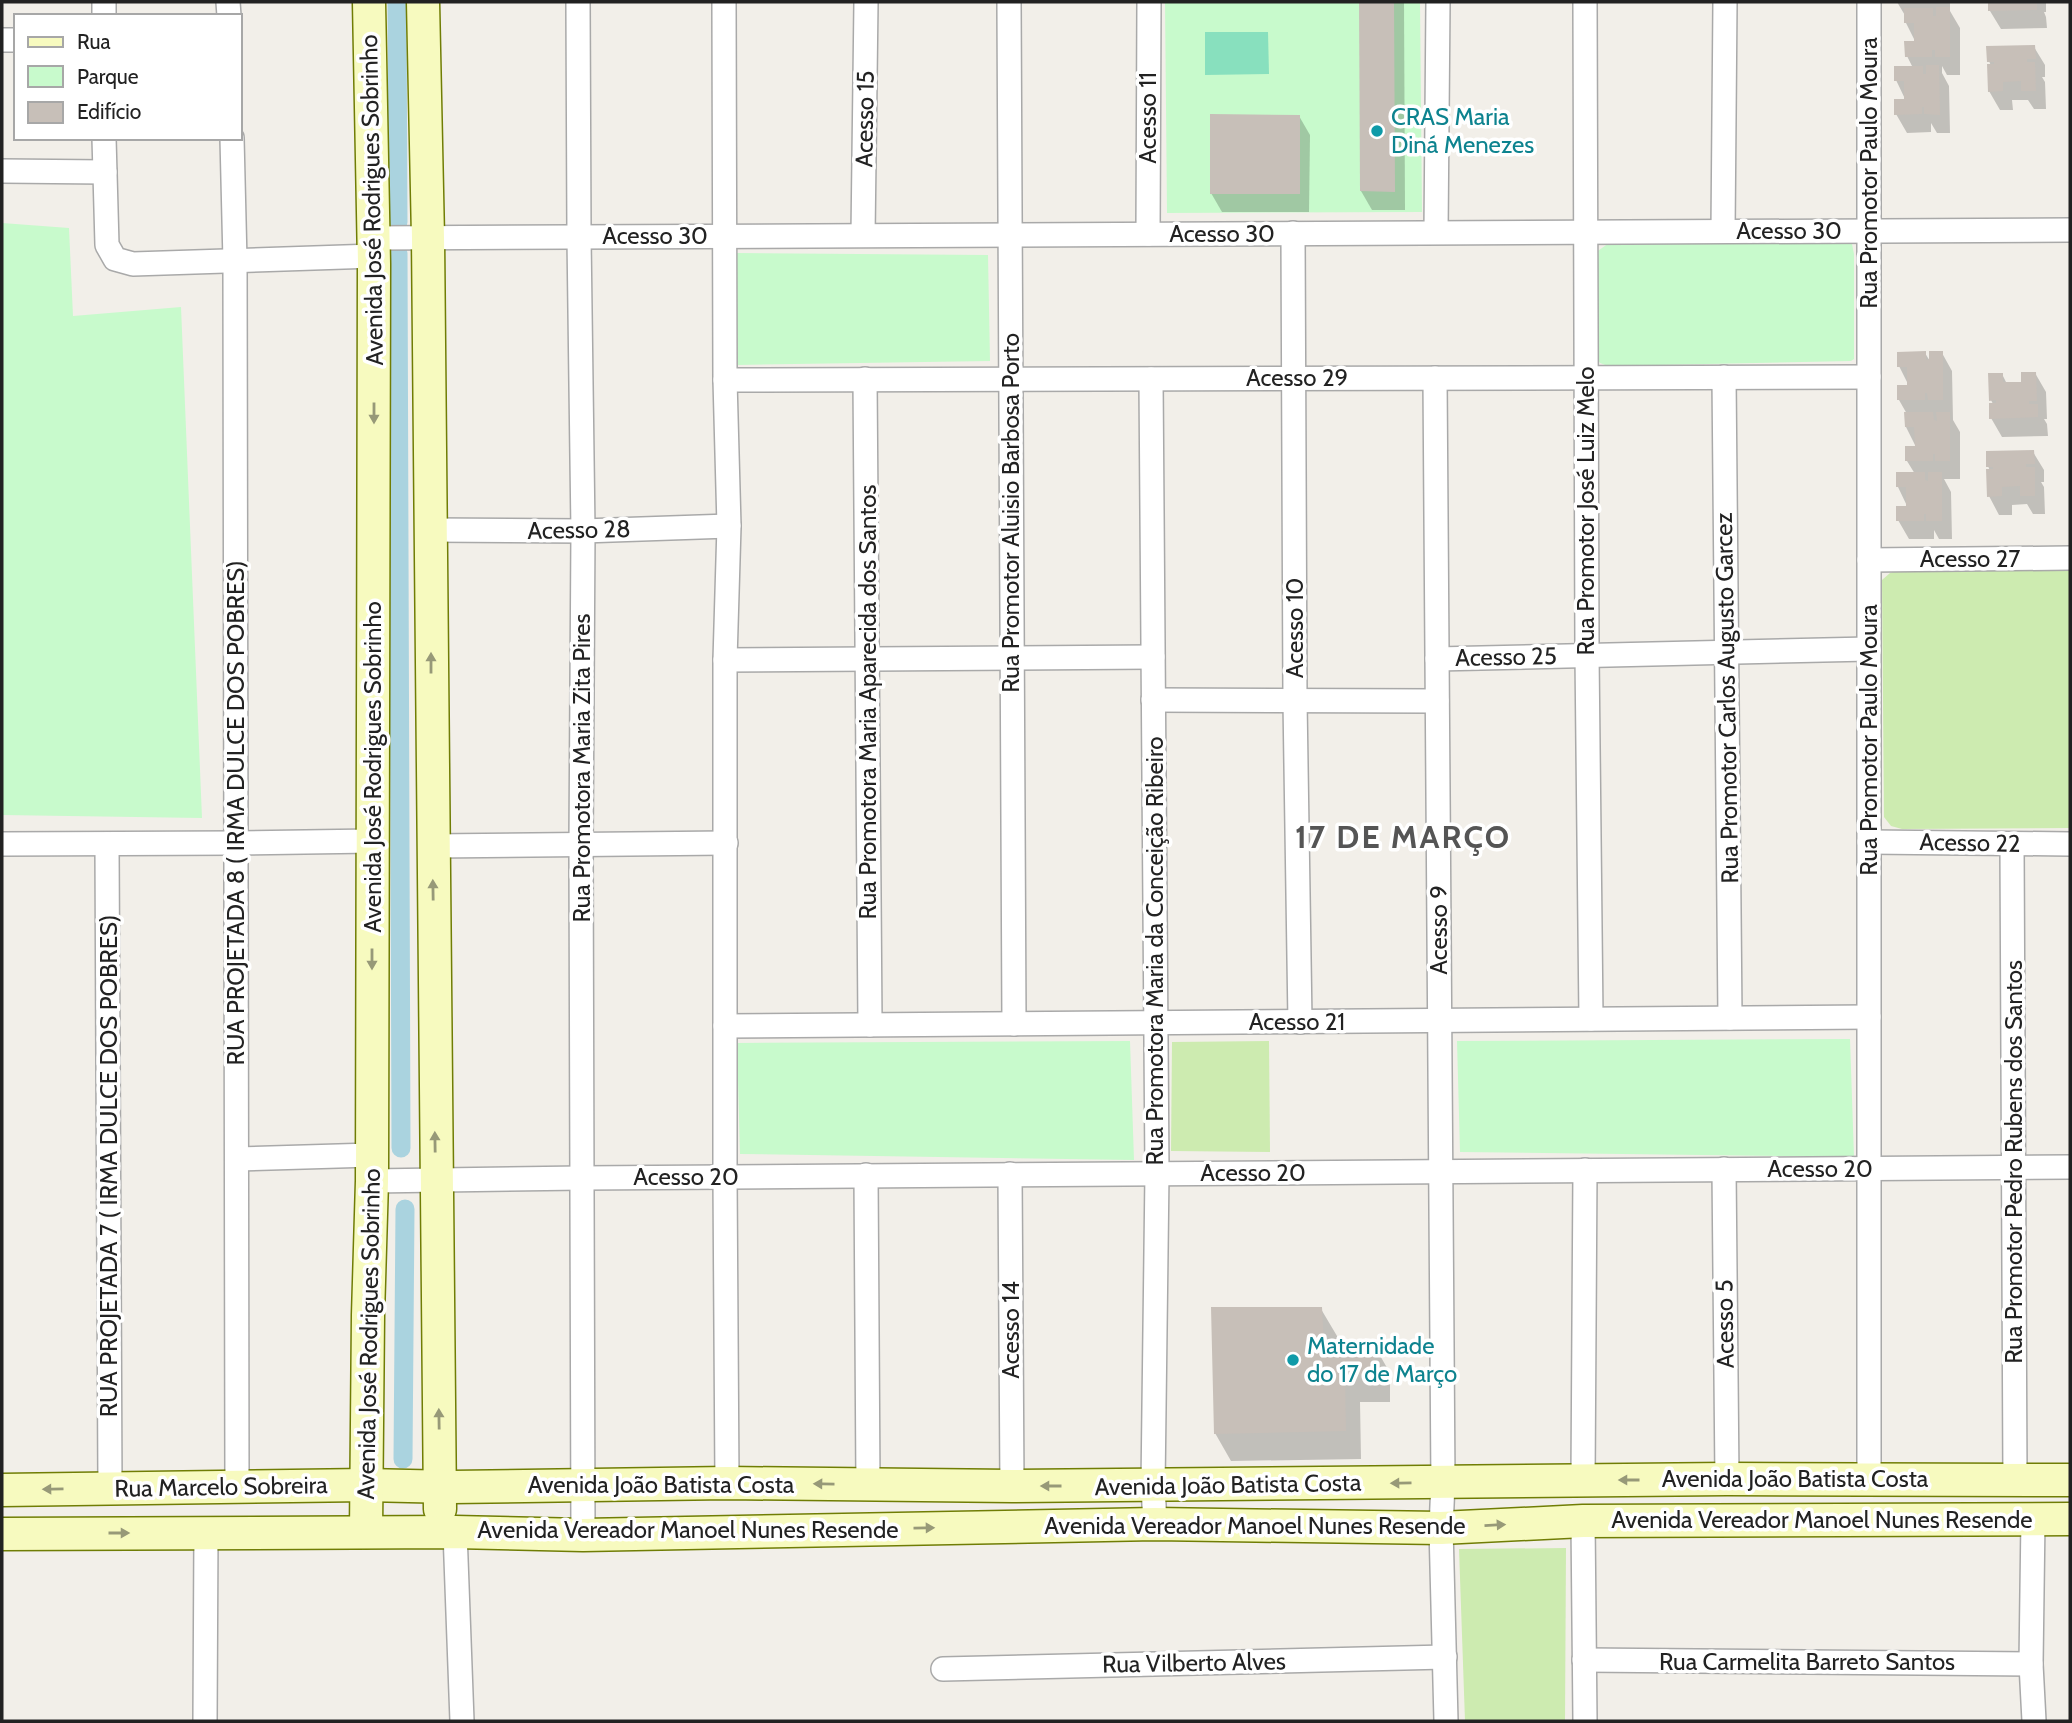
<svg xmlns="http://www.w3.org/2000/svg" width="2072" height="1723" viewBox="0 0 2072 1723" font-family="Cabin,sans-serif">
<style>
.grass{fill:#cdebb0}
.park{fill:#c8facc}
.pitch{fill:#88e0be}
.shadow{fill:#0003}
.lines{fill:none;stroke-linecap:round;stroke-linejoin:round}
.canal{stroke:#aad3df;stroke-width:19}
.building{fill:#c7bfb8}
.street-casing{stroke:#a9a9a9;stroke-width:26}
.secondary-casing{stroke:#707d05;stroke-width:35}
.street{stroke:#fff;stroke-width:23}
.secondary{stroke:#f7fabf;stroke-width:32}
.oneway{fill:#979978}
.culture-dot{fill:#0f9aa8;stroke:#fff;stroke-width:2.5}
.labels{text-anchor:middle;stroke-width:7;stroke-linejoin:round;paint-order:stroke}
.culture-label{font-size:24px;fill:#0d838f;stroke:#fff;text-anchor:start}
.street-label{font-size:24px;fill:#222;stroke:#fff}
.district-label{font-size:32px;font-weight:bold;letter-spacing:2px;fill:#555;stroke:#fff}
</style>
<rect width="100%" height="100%" fill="#f2efe9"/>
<g class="grass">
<polygon points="2070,567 2070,828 1902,829 1891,826 1884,817 1882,580 1890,573 1901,569"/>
<polygon points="1269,1041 1270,1152 1171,1151 1172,1042"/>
<polygon points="1566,1548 1565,1721 1465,1721 1459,1549"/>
</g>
<g class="park">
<polygon points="1165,2 1420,2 1422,212 1167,213"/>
<polygon points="2,223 69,228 73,316 181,307 202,818 2,815"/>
<polygon points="1843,242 1852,244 1854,254 1854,359 1851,361 1608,366 1600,363 1595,356 1595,253 1609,243"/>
<polygon points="735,253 988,255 990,361 738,365"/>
<polygon points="1850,1039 1854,1157 1460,1152 1457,1041"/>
<polygon points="1130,1041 1134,1160 740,1154 737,1043"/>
</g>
<polygon class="pitch" points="1205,32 1268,32 1269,74 1205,75"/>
<g class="shadow">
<polygon points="1361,2 1404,2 1405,210 1372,210 1361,191"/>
<polygon points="1897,2 1950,2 1950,11 1960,28 1960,75 1947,75 1942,66 1942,73 1949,86 1950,133 1937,133 1931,123 1931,132 1907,133 1896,114 1906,101 1896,80 1913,68 1907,56 1916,43 1906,23 1906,17"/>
<polygon points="1990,2 2046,2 2046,12 2044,12 2046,17 2047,28 2001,29 1990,11"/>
<polygon points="2034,47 2045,65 2045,77 2042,77 2045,82 2046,109 2034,109 2028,100 2012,100 2013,110 2000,110 1989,91 1991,66 1989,61"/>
<polygon points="1299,116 1310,135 1309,212 1222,212 1211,193"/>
<polygon points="1925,353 1931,363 1942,353 1952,371 1953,420 1960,432 1960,479 1944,479 1951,492 1952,539 1939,539 1934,530 1934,539 1909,539 1898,520 1908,508 1898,487 1915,474 1907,461 1916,447 1906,427 1907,414 1899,400 1909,386 1899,366"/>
<polygon points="2035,373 2046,392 2047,419 2044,419 2047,424 2048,436 2002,437 1991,418 1993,404 1991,400 2002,374 2007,384 2023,384"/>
<polygon points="2033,452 2044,470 2044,482 2041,482 2044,487 2045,514 2033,514 2027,504 2012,505 2012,515 1999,515 1989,496 1990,471 1988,466"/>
<polygon points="1321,1309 1337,1336 1338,1347 1374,1345 1390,1373 1390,1402 1360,1402 1361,1459 1231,1461 1215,1433"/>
</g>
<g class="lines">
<g class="canal">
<polyline points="397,2 398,222"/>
<polyline points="398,253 401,1148"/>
<polyline points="403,1459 405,1209"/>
</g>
</g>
<g class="building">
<polygon points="1359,2 1394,2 1395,192 1360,191"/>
<polygon points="1988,2 2037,2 2037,10 1988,11"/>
<polygon points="1936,7 1950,7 1950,57 1935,57 1935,50 1932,50 1932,57 1905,57 1904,41 1914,41 1914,23 1904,23 1904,8 1933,8 1933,16 1936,16"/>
<polygon points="2035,45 2036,59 2027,59 2027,62 2035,62 2036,91 2021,91 2021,81 2003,82 2003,91 1988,92 1987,64 1994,64 1994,62 1987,62 1986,46"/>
<polygon points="1926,65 1939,65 1940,115 1924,114 1924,107 1922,107 1922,114 1894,115 1894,99 1904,99 1904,81 1894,81 1894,66 1923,66 1923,74 1926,74"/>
<polygon points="1210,114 1300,115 1300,194 1210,194"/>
<polygon points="1926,351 1926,360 1929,359 1929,351 1943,351 1943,400 1928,400 1927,393 1925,393 1925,400 1897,400 1897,385 1907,385 1907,367 1897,367 1897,352"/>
<polygon points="2021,372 2036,372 2037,401 2029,401 2029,404 2038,404 2038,417 1989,419 1989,403 1996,403 1996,400 1989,401 1988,373 2003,373 2003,382 2021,382"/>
<polygon points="1904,412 1933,412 1934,420 1937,421 1936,412 1950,412 1950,461 1935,461 1935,454 1933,454 1933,461 1905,461 1905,446 1915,446 1914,427 1905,427"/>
<polygon points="2034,450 2035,464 2026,464 2026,467 2035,467 2035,496 2020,496 2020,486 2002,487 2002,496 1987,497 1986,469 1993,469 1993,467 1986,467 1986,451"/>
<polygon points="1896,472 1925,472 1925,480 1928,481 1928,472 1942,472 1942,521 1926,521 1926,514 1924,514 1924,521 1896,521 1896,506 1906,506 1906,487 1896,487"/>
<polygon points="1211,1307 1322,1307 1324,1345 1375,1344 1375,1374 1345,1375 1346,1431 1214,1434"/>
</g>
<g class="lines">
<g class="street-casing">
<g id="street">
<polyline points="104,2 104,16"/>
<polyline points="228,2 229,16"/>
<polyline points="578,2 579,237 583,531 581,845 583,1535"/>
<polyline points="724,2 725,380 729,526 725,660 725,1177 727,1483"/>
<polyline points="1009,2 1014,1024"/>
<polyline points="1585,2 1587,655 1591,1019"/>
<polyline points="2,40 16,40"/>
<polyline points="104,138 107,245 115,259 133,264 374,256"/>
<polyline points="232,138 235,261 237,1487"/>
<polyline points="2,171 105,172"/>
<polyline points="1723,231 1725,2"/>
<polyline points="1436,232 1438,2"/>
<polyline points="1293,233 1295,701 1300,1022"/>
<polyline points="1148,234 1149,2"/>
<polyline points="863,235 866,2"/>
<polyline points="374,238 2070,230"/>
<polyline points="1724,377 1730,1018"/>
<polyline points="1435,378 1443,1483 1441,1528 1446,1721"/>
<polyline points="865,379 870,1025"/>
<polyline points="1151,379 1157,1173 1153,1486 1155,1524"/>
<polyline points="725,380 1869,377"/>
<polyline points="430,530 583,531 729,526"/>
<polyline points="1869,560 2070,558"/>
<polyline points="1437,659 1869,649"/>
<polyline points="725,660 1153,657"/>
<polyline points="1153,700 1437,701"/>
<polyline points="1869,842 2070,844"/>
<polyline points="2,844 236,843 373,841"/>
<polyline points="107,844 110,1488"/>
<polyline points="2012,844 2015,1480"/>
<polyline points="433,846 726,843"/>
<polyline points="725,1026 1869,1017"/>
<polyline points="237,1159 372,1155"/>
<polyline points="1724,1169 1727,1479"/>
<polyline points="1010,1174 1012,1486"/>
<polyline points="866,1175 868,1485"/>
<polyline points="372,1181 582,1178 2070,1167"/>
<polyline points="1869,1478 1869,2"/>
<polyline points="1583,1480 1585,1170"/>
<polyline points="2033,1519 2031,1664 2034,1721"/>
<polyline points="1583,1521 1585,1721"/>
<polyline points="455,1532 462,1721"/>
<polyline points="1584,1660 2031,1664"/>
<polyline points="943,1669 1445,1657"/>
<polyline points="205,1721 206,1532"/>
</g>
</g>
<g class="secondary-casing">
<g id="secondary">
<polyline points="423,2 428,238 440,1509"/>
<polyline points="2,1490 366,1485 452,1487 727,1483 1012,1486 1727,1479 2070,1480"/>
<polyline points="366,1532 368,1315 372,1181 374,264 369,2"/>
<polyline points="2,1534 455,1532 583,1535 1155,1524 1441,1528 1583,1521 2070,1519"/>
</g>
</g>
<use href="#street" class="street"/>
<use href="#secondary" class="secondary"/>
</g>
<defs><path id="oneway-solid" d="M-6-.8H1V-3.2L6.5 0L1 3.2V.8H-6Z" transform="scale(1.75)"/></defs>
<g class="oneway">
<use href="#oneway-solid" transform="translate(374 413) rotate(90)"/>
<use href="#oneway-solid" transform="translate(431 663) rotate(-90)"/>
<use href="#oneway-solid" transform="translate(433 890) rotate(-91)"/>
<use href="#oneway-solid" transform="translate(372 959) rotate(90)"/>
<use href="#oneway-solid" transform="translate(435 1142) rotate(-91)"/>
<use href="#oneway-solid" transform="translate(439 1419) rotate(-91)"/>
<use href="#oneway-solid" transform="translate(1629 1480) rotate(180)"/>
<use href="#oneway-solid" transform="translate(1401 1483) rotate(179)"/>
<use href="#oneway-solid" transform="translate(824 1484) rotate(-179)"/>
<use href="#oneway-solid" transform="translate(1051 1486) rotate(180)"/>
<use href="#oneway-solid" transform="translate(53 1489) rotate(179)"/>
<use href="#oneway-solid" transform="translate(1495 1525) rotate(-3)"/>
<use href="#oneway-solid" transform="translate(924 1528) rotate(-1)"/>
<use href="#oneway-solid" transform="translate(119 1533)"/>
</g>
<g class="culture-dot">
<circle cx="1377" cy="131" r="7"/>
<circle cx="1293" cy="1360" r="7"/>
</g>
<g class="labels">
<g class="culture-label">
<text x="1391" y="125">CRAS Maria<tspan x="1391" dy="28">Diná Menezes</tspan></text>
<text x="1307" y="1354">Maternidade<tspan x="1307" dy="28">do 17 de Março</tspan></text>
</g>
<g class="street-label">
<text transform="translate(1148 118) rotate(-90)" y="8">Acesso 11</text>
<text transform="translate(865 119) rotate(-89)" y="8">Acesso 15</text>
<text transform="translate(1869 173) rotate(-90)" y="8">Rua Promotor Paulo Moura</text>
<text transform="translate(372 200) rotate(-91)" y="8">Avenida José Rodrigues Sobrinho</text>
<text x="1789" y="239">Acesso 30</text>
<text x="1222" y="242">Acesso 30</text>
<text x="655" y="244">Acesso 30</text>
<text x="1297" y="386">Acesso 29</text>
<text transform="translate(1586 511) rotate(-90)" y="8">Rua Promotor José Luiz Melo</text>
<text transform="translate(1011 513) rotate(-90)" y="8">Rua Promotor Aluisio Barbosa Porto</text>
<text transform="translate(579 530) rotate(-1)" y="8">Acesso 28</text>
<text x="1970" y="567">Acesso 27</text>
<text transform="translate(1295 628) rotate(-90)" y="8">Acesso 10</text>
<text transform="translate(1506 657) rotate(-1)" y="8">Acesso 25</text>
<text transform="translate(1727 698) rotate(-91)" y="8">Rua Promotor Carlos Augusto Garcez</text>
<text transform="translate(868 702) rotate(-90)" y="8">Rua Promotora Maria Aparecida dos Santos</text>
<text transform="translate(1869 740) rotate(-90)" y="8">Rua Promotor Paulo Moura</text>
<text transform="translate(373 767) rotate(-90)" y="8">Avenida José Rodrigues Sobrinho</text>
<text transform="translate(582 768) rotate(-90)" y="8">Rua Promotora Maria Zita Pires</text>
<text transform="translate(236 813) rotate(-90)" y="8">RUA PROJETADA 8 ( IRMA DULCE DOS POBRES)</text>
<text transform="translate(1970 843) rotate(1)" y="8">Acesso 22</text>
<text transform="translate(1439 930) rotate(-90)" y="8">Acesso 9</text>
<text transform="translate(1155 951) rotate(-90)" y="8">Rua Promotora Maria da Conceição Ribeiro</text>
<text x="1297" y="1030">Acesso 21</text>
<text transform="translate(2014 1162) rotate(-90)" y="8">Rua Promotor Pedro Rubens dos Santos</text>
<text transform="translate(109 1166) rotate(-90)" y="8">RUA PROJETADA 7 ( IRMA DULCE DOS POBRES)</text>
<text x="1820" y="1177">Acesso 20</text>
<text x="1253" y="1181">Acesso 20</text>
<text x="686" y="1185">Acesso 20</text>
<text transform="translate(1725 1324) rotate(-91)" y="8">Acesso 5</text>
<text transform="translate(1011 1330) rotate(-90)" y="8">Acesso 14</text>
<text transform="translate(369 1334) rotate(-89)" y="8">Avenida José Rodrigues Sobrinho</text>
<text x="1795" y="1487">Avenida João Batista Costa</text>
<text x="661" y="1493">Avenida João Batista Costa</text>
<text transform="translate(1228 1485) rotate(-1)" y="8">Avenida João Batista Costa</text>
<text transform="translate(221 1487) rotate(-1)" y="8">Rua Marcelo Sobreira</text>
<text x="1822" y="1528">Avenida Vereador Manoel Nunes Resende</text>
<text x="1255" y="1534">Avenida Vereador Manoel Nunes Resende</text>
<text x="688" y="1538">Avenida Vereador Manoel Nunes Resende</text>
<text x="1807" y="1670">Rua Carmelita Barreto Santos</text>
<text transform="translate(1194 1663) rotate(-1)" y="8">Rua Vilberto Alves</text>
</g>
<g class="district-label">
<text x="1403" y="848">17 DE MARÇO</text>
</g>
</g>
<rect width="2072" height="1723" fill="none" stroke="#222222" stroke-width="7"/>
<rect x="14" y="14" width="228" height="126" fill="#ffffff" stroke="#a7a7a7" stroke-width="2"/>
<rect x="28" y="37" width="35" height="10" fill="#f7fabf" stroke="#a7a7a7" stroke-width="2"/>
<text x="77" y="49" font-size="21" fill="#222222">Rua</text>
<rect x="28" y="66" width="35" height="21" fill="#c8facc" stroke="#a7a7a7" stroke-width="2"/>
<text x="77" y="84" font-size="21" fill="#222222">Parque</text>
<rect x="28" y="102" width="35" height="21" fill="#c7bfb8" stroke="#a7a7a7" stroke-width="2"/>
<text x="77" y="119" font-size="21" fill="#222222">Edifício</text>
</svg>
